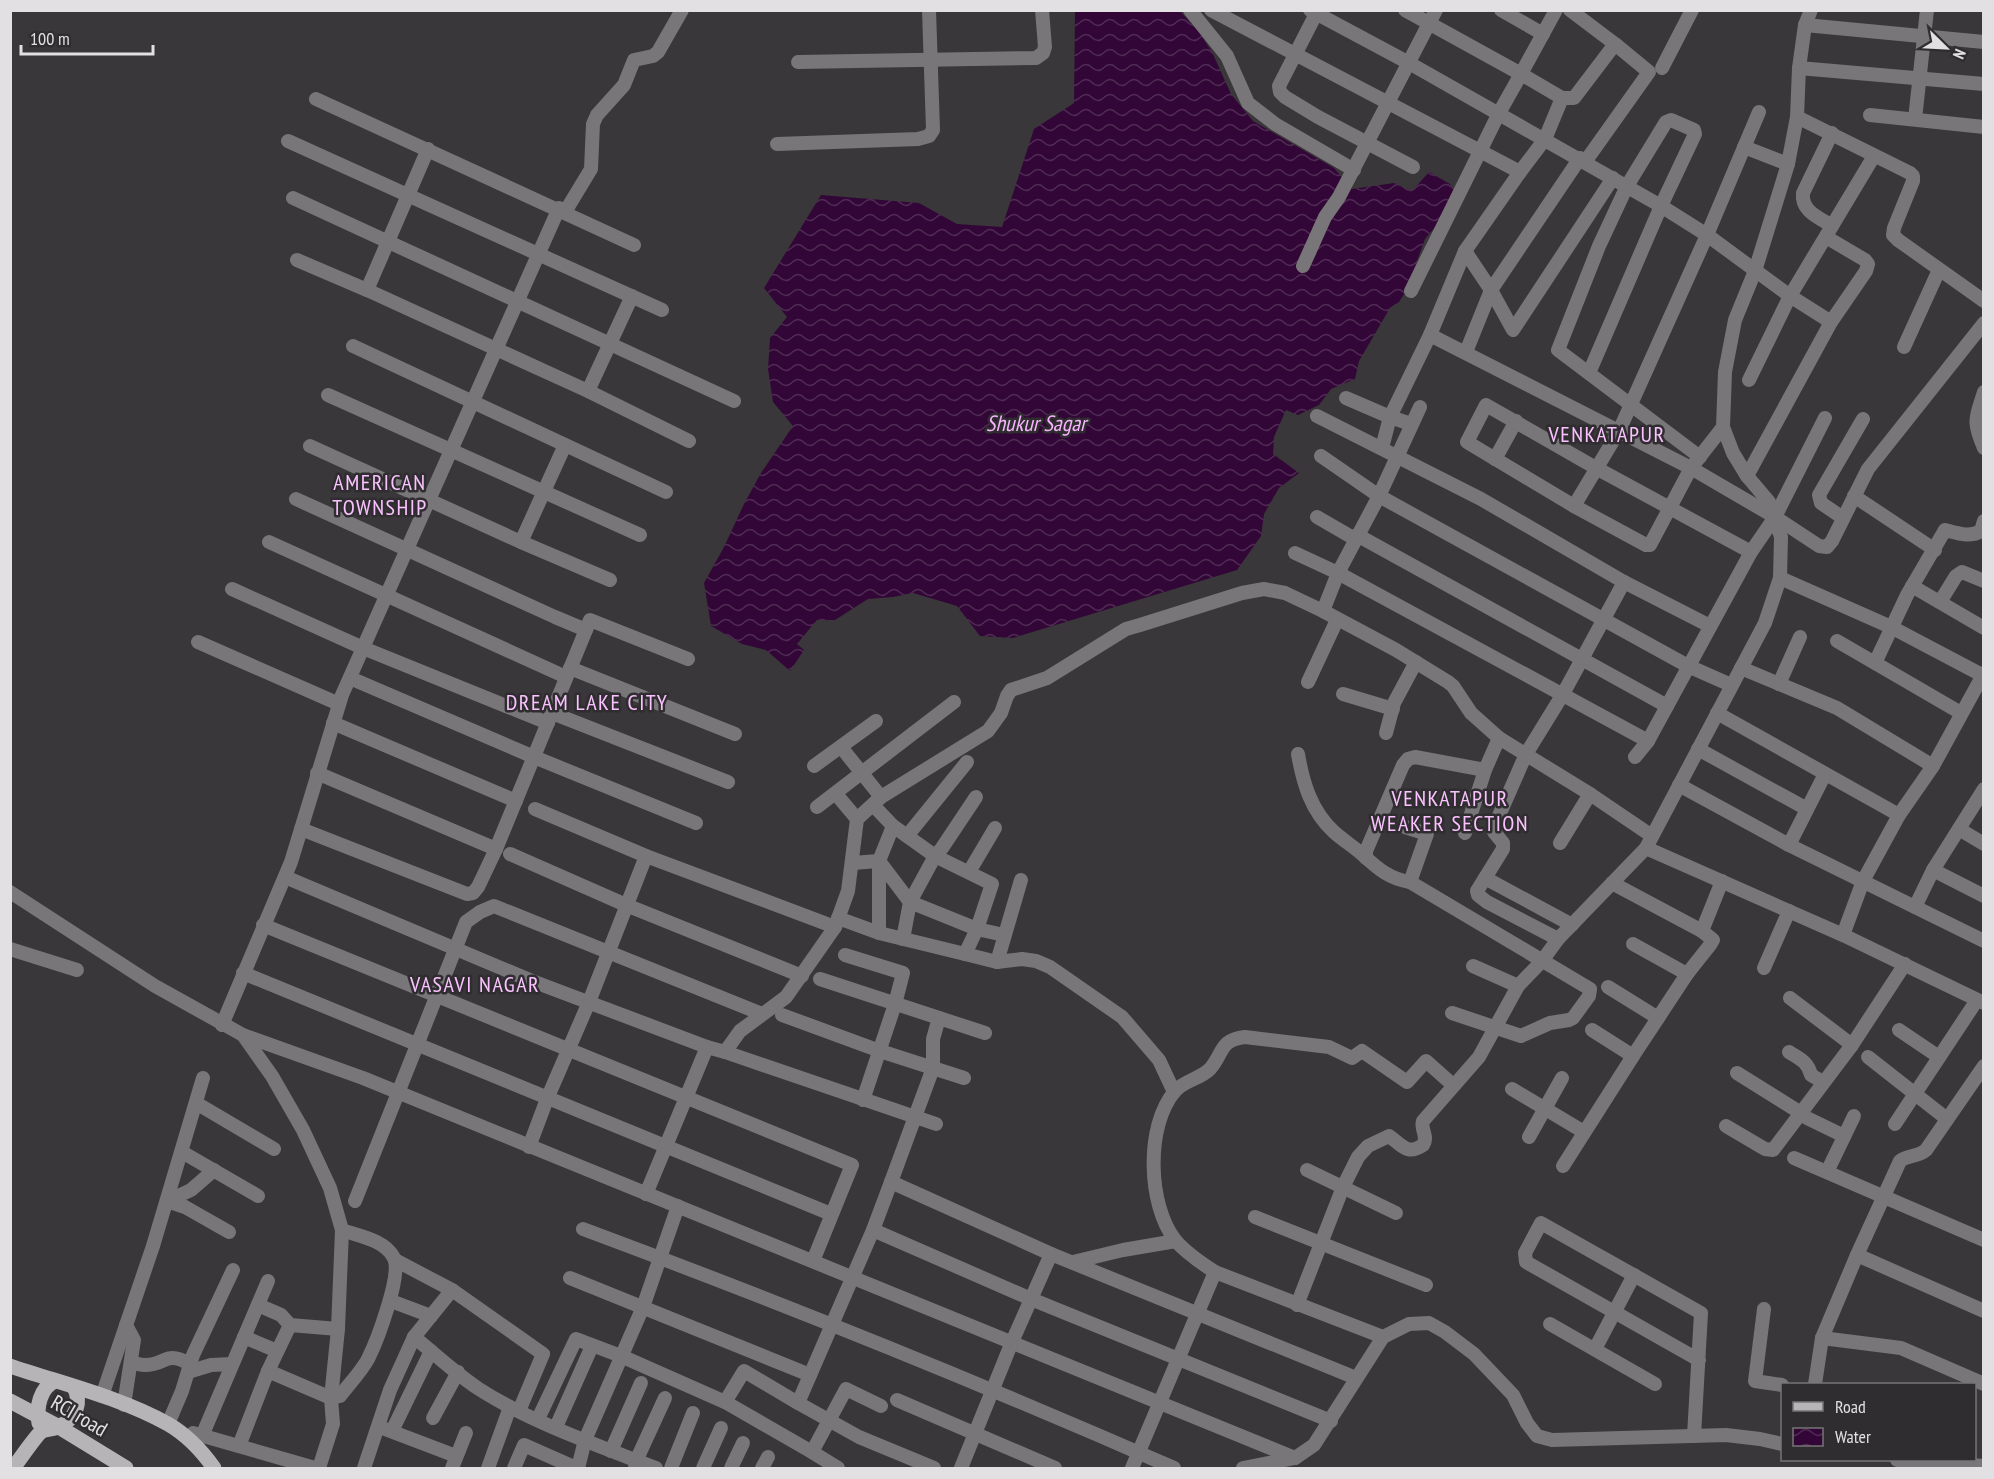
<svg xmlns="http://www.w3.org/2000/svg" width="1994" height="1479" viewBox="0 0 1994 1479" font-family="'PT Sans Narrow',sans-serif">
<style>
.water{fill:url(#water-waves)}
.lines{fill:none;stroke-linecap:round;stroke-linejoin:round}
.minor{stroke:#787678;stroke-width:14}
.major{stroke:#b6b4b6;stroke-width:15}
.labels{text-anchor:middle;stroke-width:5;stroke-linejoin:round;paint-order:stroke}
.street-label{font-size:21px;fill:#e2e0e2;stroke:#2f2d2f}
.water-label{font-size:22px;font-style:italic;fill:#f7b3fe;stroke:#2f2d2f}
.neighbourhood-label{font-size:22px;letter-spacing:1.5px;fill:#fac3ff;stroke:#2f2d2f}
</style>
<defs>
<pattern id="water-waves" width="16" height="10" patternUnits="userSpaceOnUse" patternTransform="scale(1.5)"><rect width="16" height="10" fill="#320737"/><path d="M0 5q4-4 8 0t8 0" fill="none" stroke="#4f2b54"/></pattern>
</defs>
<rect width="100%" height="100%" fill="#393739"/>
<polygon class="water" points="1075,11 1180,11 1198,31 1212,52 1231,94 1253,121 1334,168 1352,189 1394,183 1412,191 1429,172 1450,184 1454,189 1443,218 1425,239 1406,291 1399,302 1390,308 1359,361 1355,379 1331,389 1319,405 1298,415 1286,410 1274,437 1273,454 1299,473 1279,488 1264,514 1261,536 1237,570 1013,638 980,636 957,606 913,593 893,597 868,599 835,620 817,620 797,644 804,650 790,671 766,650 742,644 711,626 704,583 724,547 744,504 761,473 793,426 773,402 768,369 770,338 787,317 764,288 821,195 919,203 957,224 1002,227 1034,129 1074,103"/>
<g class="lines">
<g class="minor">
<polyline points="1190,10 1227,56 1248,103 1275,124 1354,170"/>
<polyline points="1211,10 1520,172"/>
<polyline points="1310,10 1409,63 1661,206 1707,235 1790,296 1831,322 1747,476"/>
<polyline points="1318,10 1279,86 1280,92 1285,97 1318,117 1413,167"/>
<polyline points="1405,10 1521,74 1556,10"/>
<polyline points="1501,10 1543,34"/>
<polyline points="1805,25 1984,42"/>
<polyline points="798,62 1036,58 1043,53 1045,47 1042,10"/>
<polyline points="1662,68 1692,10"/>
<polyline points="1799,68 1984,84"/>
<polyline points="316,99 634,245"/>
<polyline points="1870,115 1984,127"/>
<polyline points="1797,117 1910,173 1913,176 1913,181 1894,228 1893,235 1898,240 1984,301"/>
<polyline points="1915,119 1927,10"/>
<path d="M1832,133L1803,193C1801,211 1818,217 1832,226"/>
<polyline points="288,141 662,310"/>
<polyline points="777,144 918,139 929,136 933,130 929,10"/>
<polyline points="1744,147 1788,164"/>
<polyline points="428,149 367,290 588,391 689,441"/>
<polyline points="1585,162 1649,72 1615,44"/>
<polyline points="293,198 734,401"/>
<polyline points="565,212 591,169 593,124 597,115 624,85 634,60 653,56 658,52 682,10"/>
<polyline points="1826,237 1865,260 1868,264 1866,271 1831,322"/>
<polyline points="1465,251 1520,172 1545,139 1562,98"/>
<polyline points="297,260 367,290"/>
<polyline points="1303,266 1325,217 1339,197 1436,10"/>
<polyline points="1411,291 1499,113 1521,74 1562,98 1574,98 1615,44 1570,10"/>
<polyline points="1430,335 1691,468 1775,517 1819,546 1827,547 1832,541 1868,469 1984,323"/>
<polyline points="353,346 666,492"/>
<polyline points="1904,347 1939,270"/>
<polyline points="1466,352 1491,290 1580,158"/>
<polyline points="1589,373 1661,206 1695,134 1694,130 1671,120 1666,122 1627,186 1599,246 1558,350 1700,457"/>
<polyline points="1749,380 1790,296 1874,156"/>
<polyline points="588,391 632,296"/>
<path d="M1984,392C1976,418 1972,420 1984,448"/>
<polyline points="328,395 640,535"/>
<polyline points="1346,398 1390,417 1411,424"/>
<polyline points="1317,416 1481,499 1624,582 1710,626"/>
<polyline points="310,446 521,542 610,580"/>
<polyline points="1382,448 1390,417 1430,335 1465,251 1491,290 1513,330 1613,178"/>
<polyline points="1321,456 1379,496 1688,666 1731,685"/>
<polyline points="1495,459 1516,421"/>
<polyline points="1854,496 1935,550"/>
<polyline points="296,499 555,617 586,630"/>
<polyline points="1574,506 1646,545 1650,545 1691,468 1723,427"/>
<polyline points="1317,517 1355,539"/>
<polyline points="1843,518 1821,503 1819,495 1863,419"/>
<polyline points="1357,535 1667,706"/>
<polyline points="269,542 566,677"/>
<polyline points="521,542 565,445"/>
<polyline points="1751,552 1596,468 1486,405 1467,442 1574,506 1619,431 1707,235 1759,112"/>
<polyline points="1295,553 1338,573 1648,741"/>
<polyline points="1780,578 1891,627 1982,675"/>
<polyline points="1912,586 1984,628"/>
<polyline points="232,589 363,648 548,723"/>
<polyline points="1940,602 1956,576 1962,572 1984,581"/>
<polyline points="1323,611 1338,573 1379,496 1420,407"/>
<path d="M1837,641L1875,663L1907,595L1945,530C1957,533 1970,538 1981,531L1984,521"/>
<polyline points="198,642 339,704"/>
<polyline points="1875,663 1961,713"/>
<polyline points="570,668 735,734"/>
<polyline points="1741,668 1837,708 1933,766"/>
<polyline points="350,678 534,757 696,823"/>
<polyline points="1308,682 1337,620"/>
<polyline points="1779,684 1800,637"/>
<polyline points="1343,694 1393,709"/>
<polyline points="552,713 728,782"/>
<polyline points="1717,713 1899,815"/>
<polyline points="333,723 516,801"/>
<polyline points="1386,733 1394,703 1416,662"/>
<polyline points="841,747 881,797"/>
<polyline points="1698,749 1807,809"/>
<path d="M1298,754C1303,783 1311,811 1334,832C1343,840 1354,847 1363,855C1378,869 1390,879 1410,882L1590,989L1589,996L1573,1018L1569,1020L1550,1023L1521,1036L1452,1013"/>
<polyline points="1635,757 1648,741 1751,552 1775,517 1825,418"/>
<polyline points="814,766 876,721"/>
<polyline points="317,773 496,849"/>
<polyline points="1679,785 1789,845 1984,941"/>
<polyline points="836,794 857,819"/>
<polyline points="873,805 893,826 935,856 910,902 903,939"/>
<polyline points="817,807 954,702"/>
<polyline points="535,809 646,856 835,927"/>
<polyline points="1405,827 1427,834 1410,882"/>
<polyline points="301,829 467,894 473,893 478,887 496,849 590,620 688,659"/>
<polyline points="1959,829 1984,844"/>
<polyline points="1465,833 1485,770"/>
<polyline points="907,836 967,762"/>
<polyline points="1560,843 1590,794"/>
<polyline points="1789,845 1825,774"/>
<polyline points="1646,848 1843,935 1984,1003"/>
<polyline points="510,854 626,905 802,976"/>
<polyline points="1366,858 1366,851 1403,765 1408,759 1415,757 1485,770 1499,738"/>
<polyline points="852,863 879,861 910,902 977,929 1004,935"/>
<polyline points="1933,870 1984,896"/>
<polyline points="969,872 995,828"/>
<polyline points="285,877 532,981 707,1047"/>
<polyline points="1485,878 1572,925"/>
<polyline points="1612,883 1702,931 1722,881"/>
<polyline points="10,892 155,986 243,1035 272,1076 303,1130 330,1188 342,1230 338,1329 331,1398 333,1424 319,1468"/>
<polyline points="1915,907 1933,870 1984,789"/>
<polyline points="838,918 879,933 965,954 997,962 1022,959 1036,961 1050,967 1122,1017 1159,1060 1174,1092"/>
<polyline points="263,925 852,1165 813,1261"/>
<polyline points="879,933 879,861 893,826"/>
<polyline points="1843,935 1863,881 1899,815 1933,766 1984,673"/>
<polyline points="1558,939 1487,902 1478,895 1477,891 1503,849 1503,843 1494,832 1494,827 1526,754 1563,694 1624,582"/>
<polyline points="1633,944 1687,974"/>
<polyline points="10,949 77,970"/>
<polyline points="965,954 977,929 992,884 935,856 942,848 976,797"/>
<polyline points="845,955 903,973 895,1004 863,1100"/>
<polyline points="997,962 1021,880"/>
<polyline points="1473,966 1518,986"/>
<polyline points="1764,968 1789,911"/>
<polyline points="243,973 831,1214"/>
<polyline points="820,979 985,1033"/>
<polyline points="1608,987 1658,1018"/>
<polyline points="1790,998 1852,1045"/>
<polyline points="782,1015 880,1051 964,1078"/>
<polyline points="222,1025 291,862 342,695 559,208"/>
<polyline points="1592,1030 1633,1056 1687,974 1710,945 1713,940 1702,931"/>
<polyline points="1899,1030 1939,1057"/>
<polyline points="243,1035 363,1078 1295,1458"/>
<polyline points="725,1052 936,1124"/>
<path d="M1789,1052C1800,1059 1808,1062 1811,1075L1823,1082"/>
<polyline points="1868,1057 1947,1119"/>
<polyline points="1737,1073 1801,1113"/>
<polyline points="1512,1089 1584,1132"/>
<polyline points="196,1103 274,1149"/>
<polyline points="1807,1118 1844,1136"/>
<polyline points="1895,1124 1977,1000"/>
<polyline points="1726,1126 1765,1149 1773,1150 1852,1045 1905,964"/>
<polyline points="1529,1137 1562,1078"/>
<polyline points="529,1147 547,1099 589,1002 646,856"/>
<polyline points="182,1152 258,1196"/>
<polyline points="1794,1158 1984,1240"/>
<polyline points="1563,1166 1633,1056"/>
<polyline points="1307,1170 1396,1213"/>
<polyline points="1827,1172 1854,1116"/>
<polyline points="891,1182 933,1068 933,1039 939,1018"/>
<polyline points="646,1194 707,1047 725,1052 740,1031 786,997 835,927 848,891 857,819 881,797 988,731 1001,713 1007,696 1011,690 1047,678 1126,629 1140,625 1242,593 1264,589 1285,593 1323,611 1396,650 1448,682 1453,686 1471,713 1499,738 1590,794 1652,836"/>
<polyline points="167,1201 185,1207 229,1232"/>
<polyline points="167,1201 191,1190 214,1170"/>
<polyline points="355,1201 466,922 480,912 494,906 762,1014"/>
<polyline points="1255,1217 1426,1285"/>
<path d="M583,1229C782,1303 980,1383 1174,1468"/>
<polyline points="873,1230 1031,1299 1331,1421"/>
<polyline points="1857,1255 1984,1311"/>
<polyline points="395,1260 452,1290 543,1354 519,1411"/>
<polyline points="1073,1262 1123,1250 1176,1241"/>
<polyline points="570,1278 810,1375"/>
<polyline points="391,1301 431,1316"/>
<polyline points="258,1305 281,1315 290,1325"/>
<path d="M1297,1305L1343,1187L1358,1157L1368,1146L1389,1136C1402,1145 1407,1156 1423,1145C1429,1136 1420,1130 1423,1121L1479,1057L1518,986L1542,961L1558,939L1646,848L1765,623L1780,578L1781,537L1769,502L1747,476L1733,453L1723,427L1725,372L1735,320L1755,271L1788,164L1797,117L1799,68L1805,25L1811,10"/>
<polyline points="1764,1309 1755,1381 1782,1385"/>
<polyline points="1550,1324 1655,1384"/>
<polyline points="244,1337 277,1351"/>
<path d="M414,1337C435,1354 456,1374 479,1389C530,1422 599,1446 656,1468"/>
<path d="M1383,1337L1215,1272C1201,1263 1186,1253 1175,1240C1148,1205 1145,1126 1175,1091C1185,1080 1200,1079 1210,1069C1224,1053 1219,1040 1245,1037L1329,1047L1352,1058L1362,1051L1407,1082L1426,1061L1453,1085"/>
<polyline points="1822,1338 1901,1348 1984,1384"/>
<polyline points="1595,1349 1634,1275"/>
<path d="M131,1363C135,1363 140,1365 145,1365C167,1365 164,1350 190,1364"/>
<path d="M268,1371L331,1398L340,1396C349,1384 361,1372 368,1359C377,1341 402,1275 394,1258C385,1240 359,1236 342,1230"/>
<polyline points="188,1372 211,1365 232,1364"/>
<path d="M1815,1384L1822,1338L1857,1255L1900,1161C1908,1155 1918,1157 1926,1150L1984,1066"/>
<polyline points="102,1396 153,1246 203,1078"/>
<polyline points="897,1400 1055,1468"/>
<polyline points="725,1402 744,1371 798,1403"/>
<polyline points="124,1405 134,1340 126,1325"/>
<polyline points="433,1418 458,1372"/>
<polyline points="538,1419 576,1339 621,1356 725,1402 812,1452 846,1389 881,1406"/>
<polyline points="168,1424 182,1391 193,1355 233,1270"/>
<polyline points="556,1427 592,1346"/>
<polyline points="385,1429 456,1456"/>
<polyline points="392,1431 431,1351"/>
<polyline points="193,1433 315,1468"/>
<polyline points="202,1436 268,1281"/>
<polyline points="1694,1436 1701,1313 1541,1223 1525,1253 1526,1262 1699,1360"/>
<polyline points="239,1446 268,1371 290,1325 338,1329"/>
<polyline points="611,1451 641,1383"/>
<polyline points="812,1452 838,1468"/>
<polyline points="1897,1460 1984,1466"/>
<polyline points="364,1468 390,1390 414,1337 452,1290"/>
<polyline points="452,1468 466,1433"/>
<polyline points="488,1468 510,1407"/>
<polyline points="514,1468 524,1445 576,1468"/>
<polyline points="578,1468 585,1440 643,1307 678,1206"/>
<polyline points="635,1468 636,1461 665,1398"/>
<polyline points="671,1468 693,1413"/>
<polyline points="703,1468 721,1428"/>
<polyline points="731,1468 743,1443"/>
<polyline points="762,1468 768,1457"/>
<polyline points="934,1468 859,1437 798,1403 873,1230 891,1182 1051,1254 1356,1378"/>
<polyline points="961,1468 1012,1342 1051,1254"/>
<polyline points="1132,1468 1215,1272"/>
<polyline points="1243,1468 1295,1458 1314,1445 1383,1337 1409,1324 1429,1323 1445,1332 1474,1354 1513,1395 1527,1423 1537,1436 1552,1440 1726,1435 1760,1439 1782,1444"/>
</g>
<g class="major">
<path d="M10,1366C63,1384 119,1397 168,1424C187,1435 202,1451 214,1468"/>
<polyline points="10,1401 59,1427 126,1468"/>
<path d="M39,1423C36,1407 40,1388 55,1381"/>
<path d="M13,1468C19,1461 36,1435 42,1431C47,1429 55,1429 60,1426C76,1418 82,1403 74,1387"/>
</g>
</g>
<g class="labels">
<g class="street-label">
<text transform="translate(79 1416) rotate(30)" y="7">RCI road</text>
</g>
<g class="water-label">
<text x="1036" y="431">Shukur Sagar</text>
</g>
<g class="neighbourhood-label">
<text x="1607" y="442">VENKATAPUR</text>
<text x="380" y="490">AMERICAN<tspan x="380" dy="25">TOWNSHIP</tspan></text>
<text x="587" y="710">DREAM LAKE CITY</text>
<text x="1450" y="806">VENKATAPUR<tspan x="1450" dy="25">WEAKER SECTION</tspan></text>
<text x="475" y="992">VASAVI NAGAR</text>
</g>
</g>
<rect width="1994" height="1479" fill="none" stroke="#e2e0e2" stroke-width="24"/>
<rect x="1781" y="1383" width="195" height="78" fill="#2f2d2f" stroke="#777577" stroke-width="1.5"/>
<rect x="1793" y="1402" width="30" height="9" fill="#b6b4b6" stroke="#777577" stroke-width="1.5"/>
<text x="1835" y="1413" font-size="18" fill="#e2e0e2">Road</text>
<rect x="1793" y="1428" width="30" height="18" fill="url(#water-waves)" stroke="#777577" stroke-width="1.5"/>
<text x="1835" y="1443" font-size="18" fill="#e2e0e2">Water</text>
<g transform="translate(1946 48) rotate(114)" stroke="#2f2d2f" stroke-width="4.5" paint-order="stroke">
<path d="M0-4.5L10 22L0 15L-10 22Z" fill="#e2e0e2"/>
<text y="-9" font-size="16" font-weight="bold" text-anchor="middle" fill="#e2e0e2">N</text>
</g>
<path d="M21 45v9h132v-9" fill="none" stroke="#e2e0e2" stroke-width="3"/>
<text x="30" y="45" font-size="18" fill="#e2e0e2" stroke="#2f2d2f" stroke-width="4.5" paint-order="stroke">100 m</text>
</svg>
